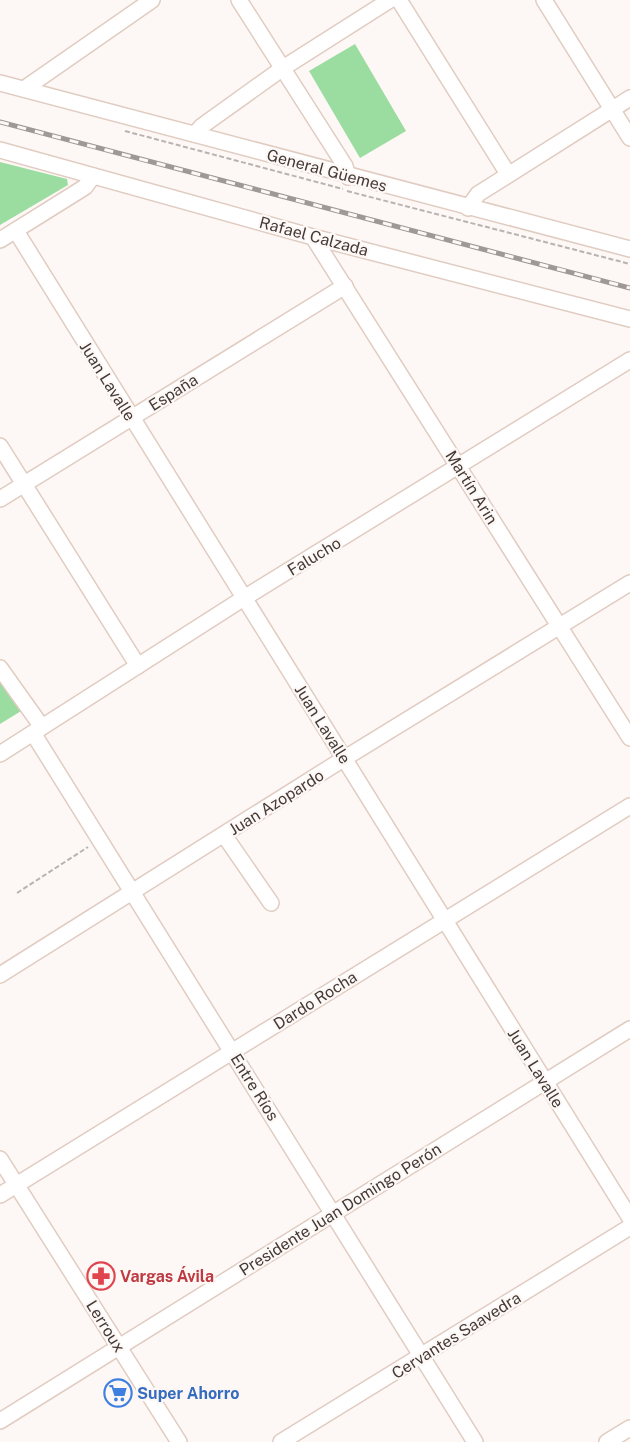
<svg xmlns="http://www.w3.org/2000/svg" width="630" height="1442" viewBox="0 0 630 1442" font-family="'Public Sans',sans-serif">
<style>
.green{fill:#9bdca0}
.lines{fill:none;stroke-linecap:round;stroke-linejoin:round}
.minor-casing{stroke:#e1ccc1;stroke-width:18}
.path{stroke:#b9b3b0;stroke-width:2;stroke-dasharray:5 2.5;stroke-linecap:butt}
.minor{stroke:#fff;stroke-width:15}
.rail-casing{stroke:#9f9895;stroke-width:5}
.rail{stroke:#fdf8f6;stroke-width:3;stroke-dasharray:9;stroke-linecap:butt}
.labels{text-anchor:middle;stroke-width:4.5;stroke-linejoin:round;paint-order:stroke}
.street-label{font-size:16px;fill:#433a36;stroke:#fdf8f6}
.health-label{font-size:16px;font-weight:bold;fill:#be3a42;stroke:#fdf8f6;text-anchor:start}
.shop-label{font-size:16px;font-weight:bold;fill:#366cbe;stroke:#fdf8f6;text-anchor:start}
</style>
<rect width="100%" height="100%" fill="#fdf8f6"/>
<g class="green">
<polygon points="355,44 406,131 360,158 309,71"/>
<polygon points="0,162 67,179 68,185 0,225"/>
<polygon points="0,675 26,708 0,724"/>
</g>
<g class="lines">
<g class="minor-casing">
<g id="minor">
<polyline points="239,0 345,166 348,177"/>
<polyline points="399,0 508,174"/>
<polyline points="544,0 630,138"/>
<path d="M0,83C210,139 420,195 630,249"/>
<polyline points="24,89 152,0"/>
<polyline points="195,134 202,126 283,68 390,0"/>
<polyline points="0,150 313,237 630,319"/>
<polyline points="468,208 478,194 630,98"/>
<polyline points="16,231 630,1218"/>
<polyline points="313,237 630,738"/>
<polyline points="0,240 85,187 93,176"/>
<polyline points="0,446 138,666"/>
<polyline points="0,499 345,286"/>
<polyline points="0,668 42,727"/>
<polyline points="33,733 475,1442"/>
<polyline points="0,754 244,598 630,360"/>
<polyline points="224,835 271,903"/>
<polyline points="0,975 345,758 630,583"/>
<polyline points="0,1159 179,1442"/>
<polyline points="0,1195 630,806"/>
<polyline points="0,1421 630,1029"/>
<polyline points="281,1442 630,1227"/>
<polyline points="607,1442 630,1428"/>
</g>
</g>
<g class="path">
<polyline points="125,131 343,189"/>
<polyline points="347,191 630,264"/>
<polyline points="17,893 88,847"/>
</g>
<use href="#minor" class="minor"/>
<g class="rail-casing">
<polyline id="rail" points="0,122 630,288"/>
</g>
<use href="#rail" class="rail"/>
</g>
<defs>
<g id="pharmacy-ring" transform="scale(1.4375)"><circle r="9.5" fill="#fdf8f6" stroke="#e0444e" stroke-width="1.5"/><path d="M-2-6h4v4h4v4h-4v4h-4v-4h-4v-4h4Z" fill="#e0444e"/></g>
<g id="supermarket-ring" transform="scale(1.4375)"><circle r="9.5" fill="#fdf8f6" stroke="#3f7fe0" stroke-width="1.5"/><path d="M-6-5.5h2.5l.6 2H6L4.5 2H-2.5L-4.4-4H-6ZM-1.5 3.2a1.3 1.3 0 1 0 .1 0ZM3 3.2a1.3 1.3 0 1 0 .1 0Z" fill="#3f7fe0"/></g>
</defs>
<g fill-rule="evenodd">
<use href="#pharmacy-ring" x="101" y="1276"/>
<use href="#supermarket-ring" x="118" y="1393"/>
</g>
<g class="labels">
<g class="street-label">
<text transform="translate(327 170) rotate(15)" y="6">General Güemes</text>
<text transform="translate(314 236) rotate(15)" y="6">Rafael Calzada</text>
<text transform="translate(108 381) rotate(58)" y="6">Juan Lavalle</text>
<text transform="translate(173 392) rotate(-32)" y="6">España</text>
<text transform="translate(472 487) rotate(58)" y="6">Martín Arin</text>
<text transform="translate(314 556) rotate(-31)" y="6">Falucho</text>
<text transform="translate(323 724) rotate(58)" y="6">Juan Lavalle</text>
<text transform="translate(276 802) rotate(-32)" y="6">Juan Azopardo</text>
<text transform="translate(315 1000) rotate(-32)" y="6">Dardo Rocha</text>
<text transform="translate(536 1068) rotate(58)" y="6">Juan Lavalle</text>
<text transform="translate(255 1087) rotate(58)" y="6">Entre Ríos</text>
<text transform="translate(340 1209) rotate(-32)" y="6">Presidente Juan Domingo Perón</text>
<text transform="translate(106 1326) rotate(58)" y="6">Lerroux</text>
<text transform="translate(456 1335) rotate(-32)" y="6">Cervantes Saavedra</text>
</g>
<g class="health-label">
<text x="120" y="1282">Vargas Ávila</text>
</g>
<g class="shop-label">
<text x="137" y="1399">Super Ahorro</text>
</g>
</g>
</svg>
